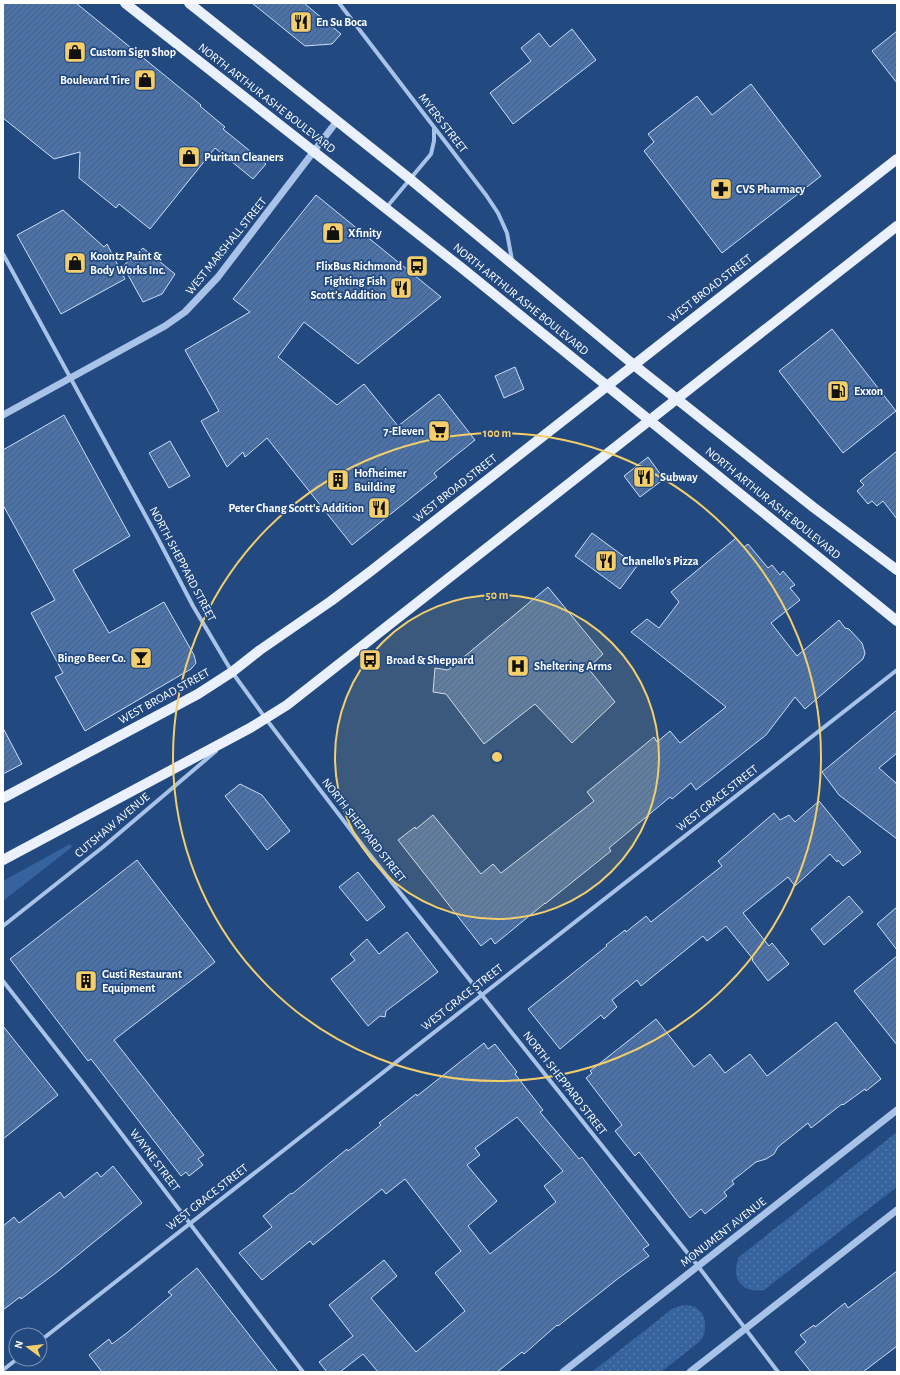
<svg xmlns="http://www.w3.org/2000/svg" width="900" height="1375" viewBox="0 0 900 1375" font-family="'Alegreya Sans',sans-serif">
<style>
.grass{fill:url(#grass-dots)}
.park{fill:#36639e}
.building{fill:url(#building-hatch);stroke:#ccdef6;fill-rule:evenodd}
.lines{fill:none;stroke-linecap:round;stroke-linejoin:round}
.minor{stroke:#a8c3e7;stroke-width:4}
.tertiary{stroke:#a8c3e7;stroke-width:7}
.primary{stroke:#eaf1fd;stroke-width:10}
.ring{fill:none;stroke:#f3ce6b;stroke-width:2}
.labels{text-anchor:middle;stroke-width:3.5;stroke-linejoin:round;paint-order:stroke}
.poi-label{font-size:12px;font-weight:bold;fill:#fff;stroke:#224980;text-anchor:start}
.street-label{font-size:12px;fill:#fff;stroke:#224980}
.centre{fill:#f3ce6b;stroke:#224980;stroke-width:2}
.ring-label{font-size:12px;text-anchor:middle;font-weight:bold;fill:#f3ce6b;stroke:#224980;stroke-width:3.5;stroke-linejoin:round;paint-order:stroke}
</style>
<defs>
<pattern id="grass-dots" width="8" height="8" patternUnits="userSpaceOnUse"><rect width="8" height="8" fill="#36639e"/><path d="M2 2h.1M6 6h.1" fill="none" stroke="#547aad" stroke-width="1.8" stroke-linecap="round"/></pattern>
<pattern id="building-hatch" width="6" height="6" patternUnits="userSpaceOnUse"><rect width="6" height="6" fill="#4b73a9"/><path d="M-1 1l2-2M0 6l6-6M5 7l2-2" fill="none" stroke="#4c5e76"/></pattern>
</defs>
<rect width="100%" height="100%" fill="#224980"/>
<g class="grass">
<path d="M897,1132V1187L764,1290C742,1294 730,1278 739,1257Z"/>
<polygon points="687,1305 695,1307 702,1313 705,1321 705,1329 703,1337 698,1343 661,1372 592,1372 672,1309 679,1306"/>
</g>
<polygon class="park" points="70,844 72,847 3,901 3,881"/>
<g class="building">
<polygon points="3,3 76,3 201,105 200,106 225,127 223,129 266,164 253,179 215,148 150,229 119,204 116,208 79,178 80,152 54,159 3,118"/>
<polygon points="252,3 304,3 341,34 332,44 305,46"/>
<polygon points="572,29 596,60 513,124 490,93 531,61 521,48 539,33 550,47"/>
<polygon points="897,31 897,83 872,51"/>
<polygon points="751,84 821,176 722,253 644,151 654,142 648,134 697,96 712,115"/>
<polygon points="316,195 441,297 358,364 304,322 278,357 337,405 364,384 398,426 439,394 475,440 434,473 437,477 352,545 267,438 245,457 243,452 227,467 201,421 219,411 185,350 250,312 233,299"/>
<polygon points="63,210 104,247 107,244 125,279 61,314 17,235"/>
<polygon points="143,248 175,274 162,294 143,302 123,266"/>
<polygon points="832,329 896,411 843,453 779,371"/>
<polygon points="515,367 524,389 504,398 495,376"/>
<polygon points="64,415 130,536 73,570 109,633 164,602 194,655 196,663 191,669 85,731 55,677 63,673 31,613 55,600 3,505 3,450"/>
<polygon points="170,441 190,476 169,488 149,453"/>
<polygon points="897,451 897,519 883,501 877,506 872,501 868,504 857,491 864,485 860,481"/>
<polygon points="648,457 664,479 640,497 624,476"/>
<polygon points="592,533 637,566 620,589 575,556"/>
<polygon points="736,538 744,547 748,544 768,568 772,565 780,575 783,571 795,585 790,588 800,600 771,623 797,656 839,620 845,628 849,629 862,643 865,653 863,659 805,709 795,697 766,735 696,790 691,783 672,799 670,797 609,848 611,851 545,904 545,903 495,944 491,938 481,946 398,840 415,827 416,829 433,815 481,874 493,864 501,873 594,801 587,792 654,737 657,742 670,731 680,743 726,707 631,632 647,619 659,628 679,602 671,592"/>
<polygon points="548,587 603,654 588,668 615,702 572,743 535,704 484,744 446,694 433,692 435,668 448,670"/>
<polygon points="897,710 897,753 879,768 896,783 897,787 897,839 839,795 822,772"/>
<polygon points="3,728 22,764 3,774"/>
<polygon points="240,784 262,795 290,831 267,850 225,796"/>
<polygon points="819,801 861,852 843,866 838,860 837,862 830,854 795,886 788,877 743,913 769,946 772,943 789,964 768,981 752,960 753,959 726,926 707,941 703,936 641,986 637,980 612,1000 617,1007 604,1019 601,1015 560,1049 528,1009 607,946 606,945 625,930 626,932 646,916 651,922 694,888 722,866 718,861 774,813 780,820 789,815 795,822"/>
<polygon points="137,860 215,962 114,1040 204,1155 198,1159 203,1165 189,1176 186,1172 181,1176 91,1059 88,1061 10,959"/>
<polygon points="358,872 385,907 367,921 339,887"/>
<polygon points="849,896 863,912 824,945 811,929"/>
<polygon points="897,907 897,950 877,924"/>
<polygon points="407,932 438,972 386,1011 385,1017 380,1016 368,1026 331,979 355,960 350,954 367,939 379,954"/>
<polygon points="897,956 897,1045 854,991"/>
<polygon points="656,1019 694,1067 710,1054 725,1073 750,1054 767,1076 836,1022 881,1079 866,1091 865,1089 843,1105 842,1104 811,1128 808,1123 778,1147 774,1154 766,1159 756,1162 732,1181 734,1184 724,1192 727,1196 705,1214 701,1209 690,1218 639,1152 635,1156 615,1131 622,1125 586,1078 592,1073 590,1071"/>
<polygon points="3,1026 58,1095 3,1139"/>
<path d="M484,1043L488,1049L495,1044L517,1072L515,1074L543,1110L540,1112L579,1159L582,1157L649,1245L643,1249L649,1256L620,1277L558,1326L557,1325L524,1354L522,1352L497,1372H378L363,1354L340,1372H327L319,1362L353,1336L329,1305L384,1260L397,1276L371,1298L416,1352L465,1311L435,1273L461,1251L405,1179L386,1194L382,1189L313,1245L310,1241L262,1280L239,1253L272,1227L263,1216L291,1193L292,1194L347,1149L348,1151L381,1125L379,1123L416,1094L417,1096ZM517,1117L563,1171L544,1186L556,1202L490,1254L468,1226L497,1201L467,1165L480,1155L475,1148Z"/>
<polygon points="113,1166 142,1203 57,1272 21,1299 20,1297 3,1310 3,1226 14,1217 19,1223 60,1192 64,1198 97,1172 101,1177"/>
<polygon points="197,1268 278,1372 102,1372 89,1355 109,1339 112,1344 128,1332 172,1295 168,1292"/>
<polygon points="897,1271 897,1346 863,1372 811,1372 795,1352 806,1342 800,1335 814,1325 815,1327 845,1303 848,1308"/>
</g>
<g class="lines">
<g class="minor">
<polyline points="339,3 486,195 498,213 507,233 512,260"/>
<polyline points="386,208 431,154 434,141 434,128"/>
<polyline points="3,254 156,535 193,606 232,672 266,719 366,850 698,1266 778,1372"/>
<polyline points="3,926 103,847 216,751"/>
<polyline points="3,981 82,1082 303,1372"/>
<polyline points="40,1341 897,670"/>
<polyline points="3,1370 17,1359"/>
</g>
<g class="tertiary">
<polyline points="3,415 165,326 185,312 218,277 337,121"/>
<polyline points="563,1372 897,1110"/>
<polyline points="690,1372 897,1210"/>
</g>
<g class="primary">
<polyline points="125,3 463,269 897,621"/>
<polyline points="189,3 410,179 634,365 813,507 897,570"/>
<polyline points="3,798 198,694 232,672 260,650 331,601 371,571 897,159"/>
<polyline points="3,860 250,728 287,705 897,226"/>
</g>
</g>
<circle cx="497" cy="757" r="162" fill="#f3ce6b" fill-opacity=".12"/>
<g class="ring">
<circle cx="497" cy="757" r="162"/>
<circle cx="497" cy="757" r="324"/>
</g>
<defs>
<g id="restaurant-square" transform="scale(1.15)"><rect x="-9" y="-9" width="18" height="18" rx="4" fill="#f3ce6b" stroke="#224980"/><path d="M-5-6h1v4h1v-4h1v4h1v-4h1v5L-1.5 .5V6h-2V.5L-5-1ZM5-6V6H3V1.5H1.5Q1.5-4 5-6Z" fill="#111"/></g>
<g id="shop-square" transform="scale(1.15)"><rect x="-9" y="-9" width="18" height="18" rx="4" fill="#f3ce6b" stroke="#224980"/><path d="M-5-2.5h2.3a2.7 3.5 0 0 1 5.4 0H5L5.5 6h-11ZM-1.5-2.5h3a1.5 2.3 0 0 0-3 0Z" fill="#111"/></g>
<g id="pharmacy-square" transform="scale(1.15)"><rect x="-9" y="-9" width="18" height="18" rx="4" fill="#f3ce6b" stroke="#224980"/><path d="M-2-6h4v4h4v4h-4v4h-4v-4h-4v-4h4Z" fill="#111"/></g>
<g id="bus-square" transform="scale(1.15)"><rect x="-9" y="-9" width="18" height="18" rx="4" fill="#f3ce6b" stroke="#224980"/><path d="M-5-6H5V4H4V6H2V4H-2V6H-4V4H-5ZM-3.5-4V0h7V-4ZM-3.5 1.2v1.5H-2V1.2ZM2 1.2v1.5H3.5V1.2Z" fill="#111"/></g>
<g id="fuel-square" transform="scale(1.15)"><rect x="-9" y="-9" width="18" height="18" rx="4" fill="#f3ce6b" stroke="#224980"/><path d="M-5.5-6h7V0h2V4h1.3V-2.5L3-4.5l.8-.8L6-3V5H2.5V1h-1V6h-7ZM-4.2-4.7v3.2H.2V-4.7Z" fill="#111"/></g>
<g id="supermarket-square" transform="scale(1.15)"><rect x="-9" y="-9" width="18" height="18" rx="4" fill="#f3ce6b" stroke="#224980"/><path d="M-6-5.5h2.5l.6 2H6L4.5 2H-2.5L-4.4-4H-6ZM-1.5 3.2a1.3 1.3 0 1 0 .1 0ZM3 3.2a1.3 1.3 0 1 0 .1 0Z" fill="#111"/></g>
<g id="building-square" transform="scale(1.15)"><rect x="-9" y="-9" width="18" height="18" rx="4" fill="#f3ce6b" stroke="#224980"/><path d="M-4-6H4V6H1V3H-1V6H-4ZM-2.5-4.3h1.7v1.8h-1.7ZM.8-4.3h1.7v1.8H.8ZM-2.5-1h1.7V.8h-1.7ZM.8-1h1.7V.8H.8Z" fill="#111"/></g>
<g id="bar-square" transform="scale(1.15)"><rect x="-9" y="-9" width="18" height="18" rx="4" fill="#f3ce6b" stroke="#224980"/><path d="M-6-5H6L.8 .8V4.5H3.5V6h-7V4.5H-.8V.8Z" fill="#111"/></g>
<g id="hospital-square" transform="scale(1.15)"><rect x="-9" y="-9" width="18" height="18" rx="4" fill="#f3ce6b" stroke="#224980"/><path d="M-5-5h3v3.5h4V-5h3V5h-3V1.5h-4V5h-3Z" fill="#111"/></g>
</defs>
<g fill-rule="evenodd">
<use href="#restaurant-square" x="301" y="22"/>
<use href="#shop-square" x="75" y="52"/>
<use href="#shop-square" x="145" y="80"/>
<use href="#shop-square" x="189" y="157"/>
<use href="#pharmacy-square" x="721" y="189"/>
<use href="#shop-square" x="333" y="233"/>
<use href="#shop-square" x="75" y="263"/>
<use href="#bus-square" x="417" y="266"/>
<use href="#restaurant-square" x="401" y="288"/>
<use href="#fuel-square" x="838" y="391"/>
<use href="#supermarket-square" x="439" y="431"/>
<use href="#restaurant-square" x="644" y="477"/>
<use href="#building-square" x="338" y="480"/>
<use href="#restaurant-square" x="379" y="508"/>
<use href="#restaurant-square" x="606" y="561"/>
<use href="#bar-square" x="141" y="658"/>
<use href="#bus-square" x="370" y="660"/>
<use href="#hospital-square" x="518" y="666"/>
<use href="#building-square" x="86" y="981"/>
</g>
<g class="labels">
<g class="poi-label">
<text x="316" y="26">En Su Boca</text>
<text x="90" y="56">Custom Sign Shop</text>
<text x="130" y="84" text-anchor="end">Boulevard Tire</text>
<text x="204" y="161">Puritan Cleaners</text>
<text x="736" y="193">CVS Pharmacy</text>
<text x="348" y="237">Xfinity</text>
<text x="90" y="260">Koontz Paint &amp;<tspan x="90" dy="14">Body Works Inc.</tspan></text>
<text x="402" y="270" text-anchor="end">FlixBus Richmond</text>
<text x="386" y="285" text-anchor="end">Fighting Fish<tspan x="386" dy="14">Scott’s Addition</tspan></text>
<text x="854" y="395">Exxon</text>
<text x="424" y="435" text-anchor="end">7-Eleven</text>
<text x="354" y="477">Hofheimer<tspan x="354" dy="14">Building</tspan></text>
<text x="660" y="481">Subway</text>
<text x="364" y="512" text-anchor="end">Peter Chang Scott's Addition</text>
<text x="622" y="565">Chanello's Pizza</text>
<text x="126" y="662" text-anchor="end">Bingo Beer Co.</text>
<text x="386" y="664">Broad &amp; Sheppard</text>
<text x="534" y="670">Sheltering Arms</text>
<text x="102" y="978">Gusti Restaurant<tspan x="102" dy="14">Equipment</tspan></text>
</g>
<g class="street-label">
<text transform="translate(267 98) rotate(38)" y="4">NORTH ARTHUR ASHE BOULEVARD</text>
<text transform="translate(443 123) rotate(52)" y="4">MYERS STREET</text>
<text transform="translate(226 246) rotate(-51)" y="4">WEST MARSHALL STREET</text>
<text transform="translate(710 288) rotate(-38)" y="4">WEST BROAD STREET</text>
<text transform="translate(521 299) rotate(39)" y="4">NORTH ARTHUR ASHE BOULEVARD</text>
<text transform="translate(455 488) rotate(-38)" y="4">WEST BROAD STREET</text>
<text transform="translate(773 503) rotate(39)" y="4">NORTH ARTHUR ASHE BOULEVARD</text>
<text transform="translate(183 564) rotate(62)" y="4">NORTH SHEPPARD STREET</text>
<text transform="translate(164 696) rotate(-29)" y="4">WEST BROAD STREET</text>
<text transform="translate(717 798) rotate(-38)" y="4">WEST GRACE STREET</text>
<text transform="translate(112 825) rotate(-40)" y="4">CUTSHAW AVENUE</text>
<text transform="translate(364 830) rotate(52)" y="4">NORTH SHEPPARD STREET</text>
<text transform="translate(462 997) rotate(-38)" y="4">WEST GRACE STREET</text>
<text transform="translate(565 1083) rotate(52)" y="4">NORTH SHEPPARD STREET</text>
<text transform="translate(155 1160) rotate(53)" y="4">WAYNE STREET</text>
<text transform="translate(207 1197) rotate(-38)" y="4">WEST GRACE STREET</text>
<text transform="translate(723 1232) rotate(-38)" y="4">MONUMENT AVENUE</text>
</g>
</g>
<circle cx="497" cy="757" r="6" class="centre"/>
<g class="ring-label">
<text x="497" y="437">100 m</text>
<text x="497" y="599">50 m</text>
</g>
<rect width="900" height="1375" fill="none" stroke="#ffffff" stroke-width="8"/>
<g transform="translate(28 1347) rotate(285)"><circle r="19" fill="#224980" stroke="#7a92b3"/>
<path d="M0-3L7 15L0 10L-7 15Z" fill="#f3ce6b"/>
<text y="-6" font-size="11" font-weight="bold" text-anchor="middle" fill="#ffffff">N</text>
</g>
</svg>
